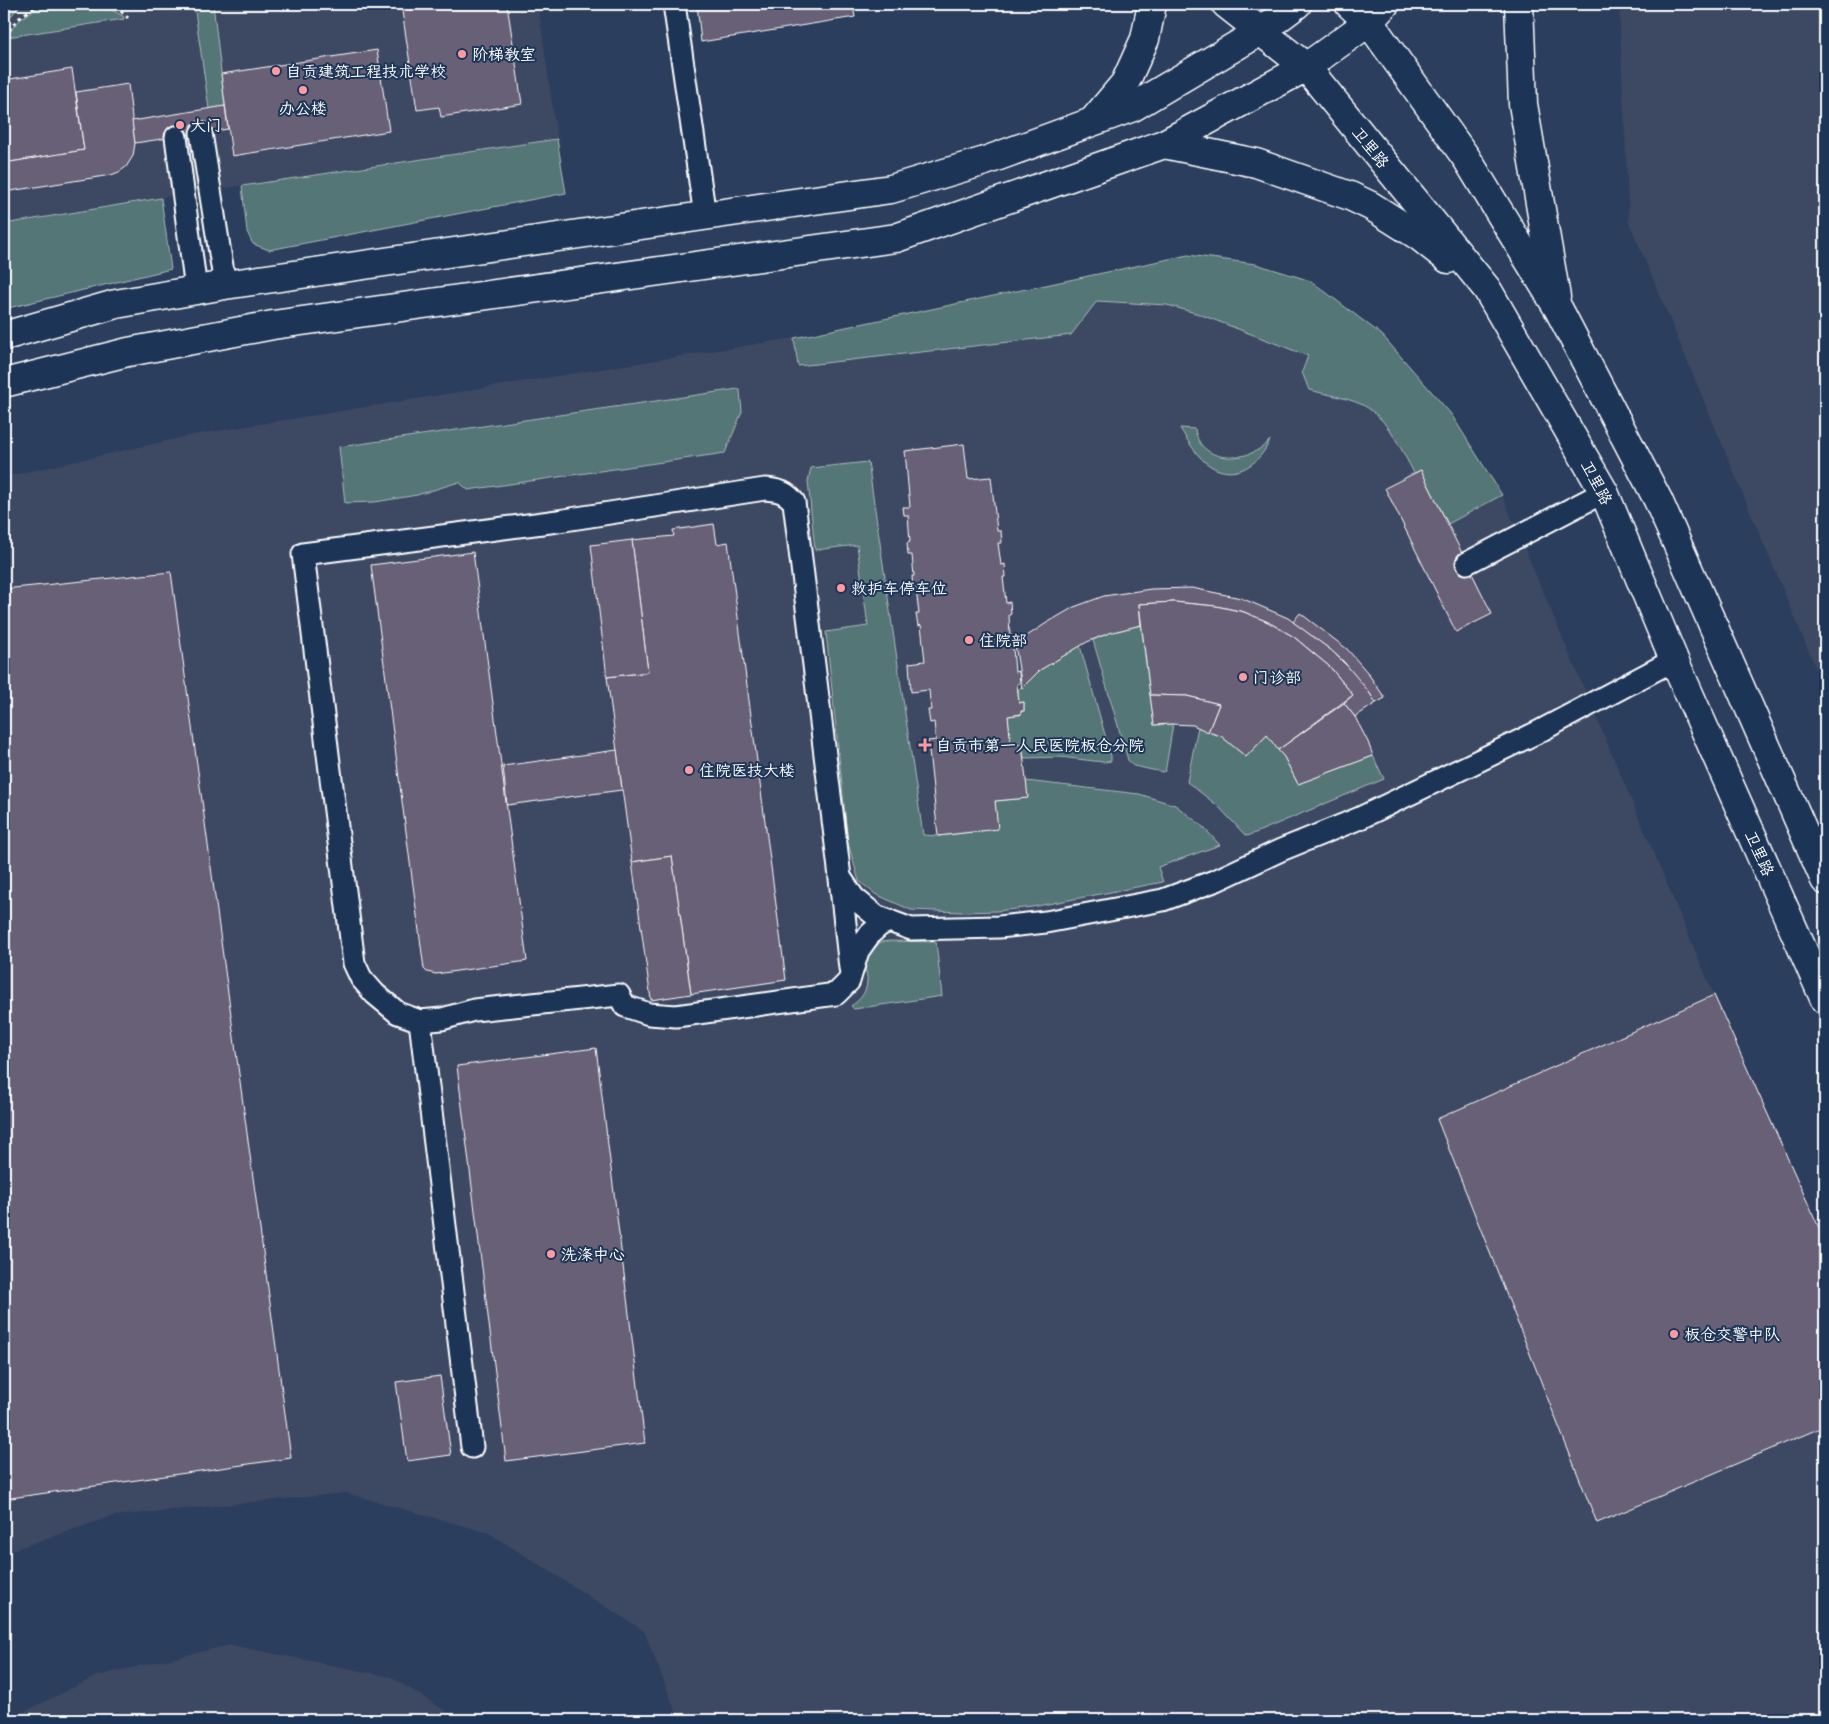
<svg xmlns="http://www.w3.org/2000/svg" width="1829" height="1724" viewBox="0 0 1829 1724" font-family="Itim,'LXGW WenKai TC',sans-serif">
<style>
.built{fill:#3e4864}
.green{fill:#547676;stroke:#aababa}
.building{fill:#676176;stroke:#fff}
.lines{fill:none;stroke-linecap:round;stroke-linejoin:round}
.service-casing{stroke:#fff;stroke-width:25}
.secondary-casing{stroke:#fff;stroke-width:31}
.primary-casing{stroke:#fff;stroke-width:31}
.path{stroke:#fff;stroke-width:3;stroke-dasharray:4 4;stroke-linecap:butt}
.service{stroke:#1d3557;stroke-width:21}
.secondary{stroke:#1d3557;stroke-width:28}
.primary{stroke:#1d3557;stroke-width:28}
.poi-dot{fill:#ff9aa2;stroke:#1d3557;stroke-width:2}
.labels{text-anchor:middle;stroke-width:4;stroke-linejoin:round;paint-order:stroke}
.poi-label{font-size:16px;fill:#fff;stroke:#1d3557;text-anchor:start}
.street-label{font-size:16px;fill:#fff;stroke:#1d3557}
</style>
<rect width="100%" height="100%" fill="#2c3e5d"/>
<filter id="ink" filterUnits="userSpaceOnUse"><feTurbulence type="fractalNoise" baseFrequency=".02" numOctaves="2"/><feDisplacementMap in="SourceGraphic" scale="10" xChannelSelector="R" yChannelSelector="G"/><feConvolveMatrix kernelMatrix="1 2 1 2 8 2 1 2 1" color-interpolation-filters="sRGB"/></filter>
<g filter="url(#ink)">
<g class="built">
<polygon points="4,4 538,4 557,139 170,196 4,224"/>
<polygon points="1619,4 1825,4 1825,690 1629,222"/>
<polygon points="1188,255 1256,264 1311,281 1382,335 1451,414 1502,495 1714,995 1437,1119 1597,1523 1825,1426 1825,1720 679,1720 644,1631 489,1533 346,1493 113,1516 4,1553 4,477 198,434 794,338"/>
<polygon points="230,1645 391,1677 460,1720 7,1720 97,1676"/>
</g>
<g class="green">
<polygon points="4,4 21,4 11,16 4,9"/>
<path d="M47,4H101L123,16L124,19L8,37C13,21 32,10 47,4Z"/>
<polygon points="194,4 213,4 225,106 209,109"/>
<polygon points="557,139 566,193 269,250 253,244 247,232 242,186"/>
<polygon points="161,198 171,269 4,309 4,224"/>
<path d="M1188,255L1256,264L1311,281L1382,335L1451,414L1502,495L1448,524L1421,470L1414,473C1402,451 1390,423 1368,408C1355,399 1325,394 1309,390L1302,372L1308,356L1199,314L1167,305L1097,301L1071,335L798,366L794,338Z"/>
<polygon points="738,389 740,390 742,412 725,453 468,490 459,482 417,495 375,502 345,503 339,447"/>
<path d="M1180,428L1195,429C1200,466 1251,463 1270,440C1259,466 1231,484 1205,462C1195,453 1187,440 1180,428Z"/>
<polygon points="868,462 923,835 938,836 997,829 995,801 1027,798 1026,781 1139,794 1175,805 1201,825 1220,845 1158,867 1163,882 1032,907 997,911 962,912 911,910 875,894 859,881 848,843 826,632 868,626 857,545 815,550 808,481 811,468"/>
<polygon points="1141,625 1154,725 1173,724 1166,767 1165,771 1162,772 1134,766 1131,764 1128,760 1093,640 1109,633"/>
<polygon points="1080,646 1111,756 1111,761 1103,762 1060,757 1024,758 1022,744 1011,745 1008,716 1021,715 1021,711 1024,711 1024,702 1019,703 1018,690 1040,670"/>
<polygon points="1198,727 1221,736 1246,757 1267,735 1284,757 1298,784 1373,756 1384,779 1248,836 1245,835 1218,806 1187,782"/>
<path d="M890,941L936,942L942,996L854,1009L851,1006C862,999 868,990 867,976C866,972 865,969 865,965C867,955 874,948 881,942Z"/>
</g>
<g class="building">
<polygon points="401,4 507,4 522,104 441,117 439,107 417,110"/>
<polygon points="697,4 853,4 855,17 701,42"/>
<polygon points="377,50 389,131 232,156 221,74"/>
<polygon points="72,69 84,150 4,163 4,80"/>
<polygon points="128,84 135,143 133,156 126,167 119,172 111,175 4,192 4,163 84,150 76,92"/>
<polygon points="225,106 228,129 135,143 132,121"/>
<polygon points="964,444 968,479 991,477 997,531 1001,531 1002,543 998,543 1001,565 1005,564 1006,577 1003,577 1006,603 1010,602 1011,614 1009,615 1010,636 1014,636 1016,648 1013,648 1015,672 1019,671 1020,683 1017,684 1019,703 1024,702 1024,711 1021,711 1021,714 1008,716 1011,745 1022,744 1028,798 995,801 998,829 938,836 928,741 936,740 934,722 930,723 928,710 931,710 929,690 911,692 909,663 925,661 921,625 918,626 916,614 919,614 916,589 913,589 912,576 914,576 912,555 908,555 907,543 910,542 908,515 904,515 903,507 910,507 905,451"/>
<polygon points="1421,470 1492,614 1456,632 1385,488"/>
<polygon points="714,524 717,544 728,542 786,980 691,994 672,856 632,862 607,677 648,672 632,540 674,536 673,530"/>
<polygon points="632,540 648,672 607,677 591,545"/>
<polygon points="473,552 527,961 436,974 427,972 424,969 371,565"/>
<polygon points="171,572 291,1458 4,1499 4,589"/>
<polygon points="1192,588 1241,598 1288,618 1331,650 1359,678 1369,692 1376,703 1355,717 1344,703 1353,695 1330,667 1294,637 1268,622 1244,612 1216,606 1174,602 1139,604 1141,625 1109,633 1087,642 1040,670 1022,688 1015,644 1045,624 1074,607 1104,596 1151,589"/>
<polygon points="1174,602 1216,606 1244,612 1268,622 1294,637 1313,653 1330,667 1353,695 1278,750 1267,735 1246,757 1221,736 1208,732 1219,704 1187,696 1150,695 1139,604"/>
<polygon points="1300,613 1347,649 1367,672 1385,698 1376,703 1369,692 1344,662 1331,650 1293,622"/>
<polygon points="1150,695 1187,696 1219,704 1208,732 1193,725 1171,724 1154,725"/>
<polygon points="1344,703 1355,717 1368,742 1373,756 1298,784 1284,757 1278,750"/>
<polygon points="617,750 622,790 507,805 503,766"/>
<polygon points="672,856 691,994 651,1000 632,862"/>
<polygon points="1714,995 1825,1241 1825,1426 1597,1523 1437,1119"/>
<polygon points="596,1048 645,1443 506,1461 457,1066"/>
<polygon points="440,1376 451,1455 407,1461 396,1382"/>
</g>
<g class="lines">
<g class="service-casing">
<g id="service">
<polyline points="674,4 705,216"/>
<polyline points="201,133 225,285"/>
<polyline points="176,137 196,290"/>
<polyline points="1467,563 1604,492"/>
<polyline points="840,879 850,968"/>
<path d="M890,921L880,925L870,934L858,951L849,981L836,994L676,1016L649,1014L625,1006L619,995L474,1010L442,1019L420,1021L398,1013L375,994L361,978L354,963L303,554L558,521L765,489C779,490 786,492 794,502L840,877L854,898L876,916L911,929L999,927L1046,922L1163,900L1217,880L1281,850L1360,818L1538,732L1674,660"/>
<polyline points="420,1021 472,1447"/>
</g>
</g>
<g class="secondary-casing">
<g id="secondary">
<polyline points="1226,4 1306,67 1487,289 1604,492 1674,660 1825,1000"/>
<polyline points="1349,4 1369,22 1467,159 1559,310 1658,500 1825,880"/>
<polyline points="1519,4 1523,104 1556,297"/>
<polyline points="1093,121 1125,83 1145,39 1152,4"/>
<polyline points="1164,144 1256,163 1350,196 1371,206 1420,237 1448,259"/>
</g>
</g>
<g class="primary-casing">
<g id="primary">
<polyline points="4,336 116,304 225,285 891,189 985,161 1133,107 1261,31 1297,4"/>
<polyline points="4,383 128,352 273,325 896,238 1164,144 1306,67 1369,22 1385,4"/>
</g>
</g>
<g class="path">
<polyline points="106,4 120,10 128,18"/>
<polyline points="4,26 7,32"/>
<path d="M5,38C11,23 26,11 41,4"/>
</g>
<use href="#service" class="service"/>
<use href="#secondary" class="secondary"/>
<use href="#primary" class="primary"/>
</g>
</g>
<g class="poi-dot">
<circle cx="462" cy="54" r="5"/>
<circle cx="276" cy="71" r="5"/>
<circle cx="303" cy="90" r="5"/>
<circle cx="180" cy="125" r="5"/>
<circle cx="841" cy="588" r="5"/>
<circle cx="969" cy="640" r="5"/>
<circle cx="1243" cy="677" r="5"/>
<path d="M922.5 737.5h5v5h5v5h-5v5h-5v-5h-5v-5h5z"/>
<circle cx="689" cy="770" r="5"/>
<circle cx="551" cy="1254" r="5"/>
<circle cx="1674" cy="1334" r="5"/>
</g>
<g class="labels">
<g class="poi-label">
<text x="472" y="60">阶梯教室</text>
<text x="286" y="77">自贡建筑工程技术学校</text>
<text x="303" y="114" text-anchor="middle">办公楼</text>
<text x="190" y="131">大门</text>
<text x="851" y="594">救护车停车位</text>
<text x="979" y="646">住院部</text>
<text x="1253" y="683">门诊部</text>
<text x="936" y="751">自贡市第一人民医院板仓分院</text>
<text x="699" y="776">住院医技大楼</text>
<text x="561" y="1260">洗涤中心</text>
<text x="1684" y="1340">板仓交警中队</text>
</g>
<g class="street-label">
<text transform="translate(1371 147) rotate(51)" y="6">卫里路</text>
<text transform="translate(1597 482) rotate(62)" y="6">卫里路</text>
<text transform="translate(1760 853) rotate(66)" y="6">卫里路</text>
</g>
</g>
<rect width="1829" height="1724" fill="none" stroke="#1d3557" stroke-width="20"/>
<rect x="10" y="10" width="1809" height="1704" fill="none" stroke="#fff" stroke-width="2" filter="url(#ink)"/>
</svg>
